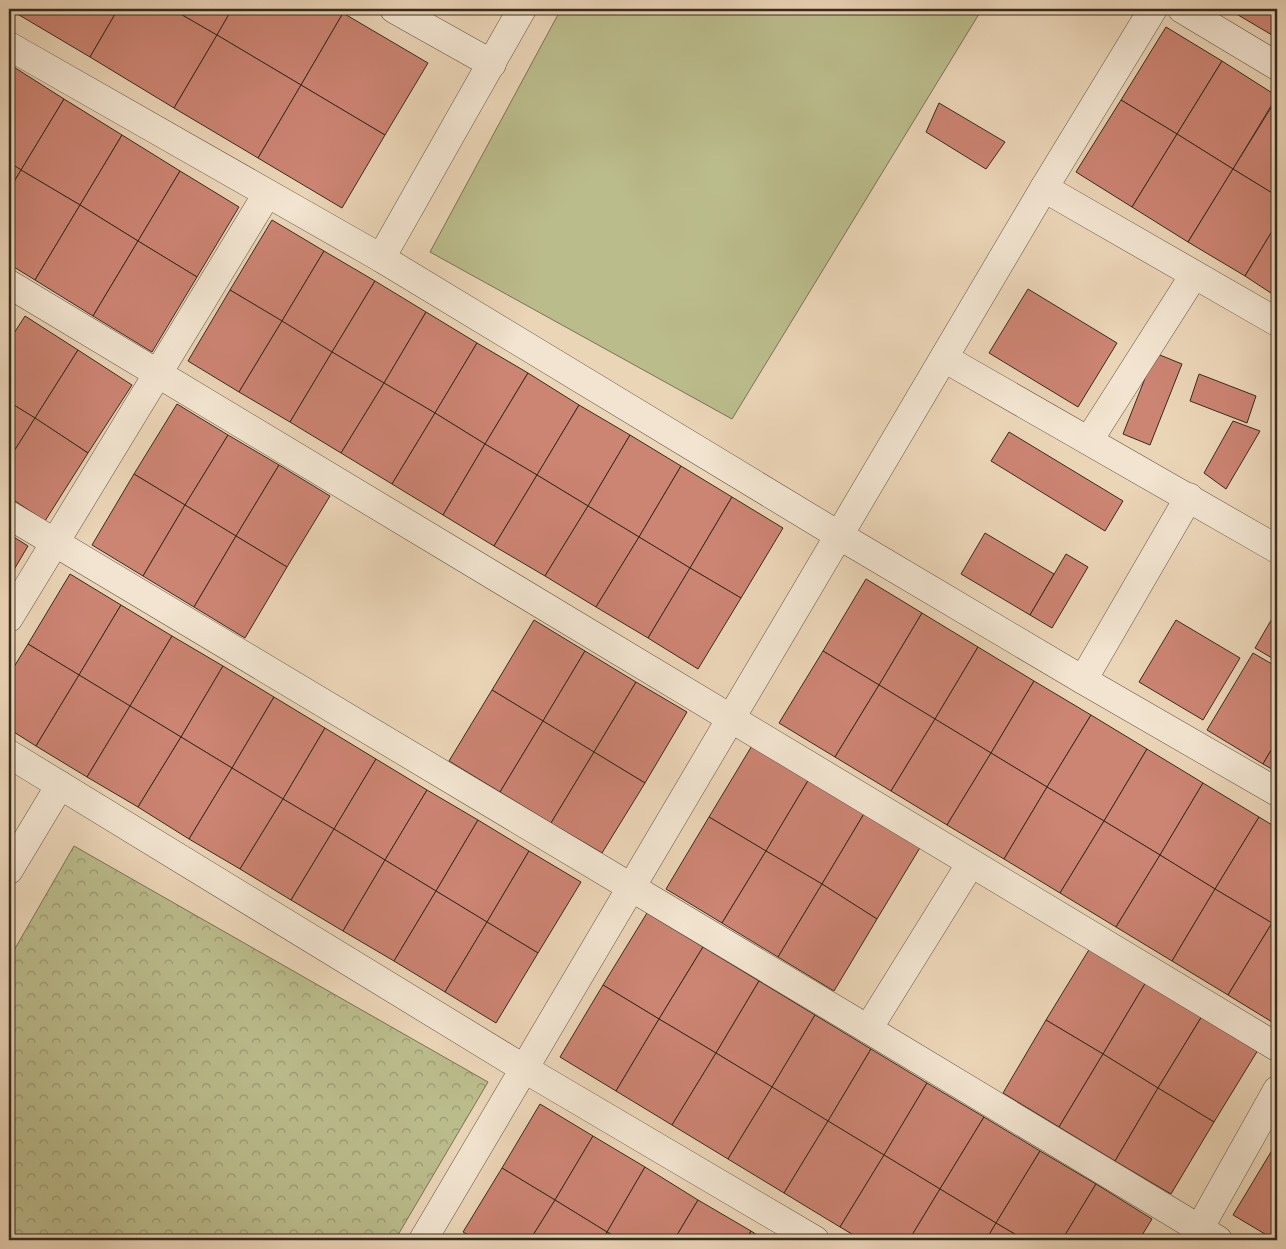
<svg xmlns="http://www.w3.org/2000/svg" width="1286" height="1249" viewBox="0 0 1286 1249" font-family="'Sorts Mill Goudy',serif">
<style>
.forest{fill:url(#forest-crowns);stroke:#787455}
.pitch{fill:#bbbc8c;stroke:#787455}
.building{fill:#cc8473;stroke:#362c1e}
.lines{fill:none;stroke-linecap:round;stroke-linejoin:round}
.minor-casing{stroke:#635644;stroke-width:29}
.minor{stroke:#f2e4d0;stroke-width:28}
</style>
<defs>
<pattern id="forest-crowns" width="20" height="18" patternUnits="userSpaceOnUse" patternTransform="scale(1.25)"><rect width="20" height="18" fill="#bbbc8c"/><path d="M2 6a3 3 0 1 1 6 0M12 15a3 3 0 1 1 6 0" fill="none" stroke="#999972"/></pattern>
</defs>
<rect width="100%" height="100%" fill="#ebd5b7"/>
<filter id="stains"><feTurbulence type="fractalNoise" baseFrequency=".004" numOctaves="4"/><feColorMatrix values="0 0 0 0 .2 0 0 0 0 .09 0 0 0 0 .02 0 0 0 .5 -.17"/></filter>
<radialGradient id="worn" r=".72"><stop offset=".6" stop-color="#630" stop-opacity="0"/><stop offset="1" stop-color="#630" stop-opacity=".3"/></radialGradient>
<polygon class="forest" points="74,846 488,1082 395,1240 9,1240 9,959"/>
<polygon class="pitch" points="561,9 982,9 732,419 430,252"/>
<g class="building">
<polygon points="9,9 118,9 90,57"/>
<polygon points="118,9 172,9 217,35 174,108 90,57"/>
<polygon points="172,9 232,9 217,35"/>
<polygon points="232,9 336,9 343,13 301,85 217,35"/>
<polygon points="1228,9 1277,9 1277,38"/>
<polygon points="343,13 428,63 385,135 301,85"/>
<polygon points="1166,27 1222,61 1177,134 1121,100"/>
<polygon points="217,35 301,85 258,158 174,108"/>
<polygon points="1222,61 1277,96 1233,169 1177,134"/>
<polygon points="9,64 64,99 21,170 9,162"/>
<polygon points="301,85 385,135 342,208 258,158"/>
<polygon points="1277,98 1277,196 1233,169"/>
<polygon points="64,99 122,135 80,205 21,170"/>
<polygon points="1121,100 1177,134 1132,207 1076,172"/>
<polygon points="939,103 1005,142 986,169 926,132"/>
<polygon points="1177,134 1233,169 1188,242 1132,207"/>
<polygon points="122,135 180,171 138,241 80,205"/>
<polygon points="9,162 21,170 9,190"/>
<polygon points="1233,169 1277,196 1277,223 1245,276 1188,242"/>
<polygon points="21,170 80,205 35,280 9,264 9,190"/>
<polygon points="180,171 239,207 197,277 138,241"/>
<polygon points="80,205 138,241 93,316 35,280"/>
<polygon points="272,220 324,251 282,321 230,290"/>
<polygon points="1277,223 1277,297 1245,276"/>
<polygon points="138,241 197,277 152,352 93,316"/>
<polygon points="324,251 375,281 332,352 282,321"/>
<polygon points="375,281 426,312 384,383 332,352"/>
<polygon points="1028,289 1117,343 1078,407 989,353"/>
<polygon points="230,290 282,321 239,392 188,361"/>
<polygon points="426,312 477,343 435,413 384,383"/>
<polygon points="25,316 78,350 35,418 9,402 9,341"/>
<polygon points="282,321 332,352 290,422 239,392"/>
<polygon points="477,343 528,373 485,444 435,413"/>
<polygon points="78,350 132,385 88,453 35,418"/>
<polygon points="332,352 384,383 341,453 290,422"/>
<polygon points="1155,353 1182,364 1150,445 1123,434"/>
<polygon points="528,373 579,405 537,475 485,444"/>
<polygon points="1199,374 1256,396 1247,423 1190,401"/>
<polygon points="384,383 435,413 392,484 341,453"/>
<polygon points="9,402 35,418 9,459"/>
<polygon points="177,404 228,435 185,505 134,474"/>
<polygon points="579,405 630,435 588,506 537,475"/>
<polygon points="435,413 485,444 443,515 392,484"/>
<polygon points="35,418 88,453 45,521 9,497 9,459"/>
<polygon points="1233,421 1260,431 1226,489 1204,473"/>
<polygon points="1009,432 1123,501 1105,531 991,461"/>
<polygon points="228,435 279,465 236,536 185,505"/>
<polygon points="630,435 681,466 639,537 588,506"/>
<polygon points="485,444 537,475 494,546 443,515"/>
<polygon points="279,465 330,496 287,567 236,536"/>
<polygon points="681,466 732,497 690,568 639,537"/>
<polygon points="134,474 185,505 143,576 92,545"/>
<polygon points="537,475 588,506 545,576 494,546"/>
<polygon points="732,497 783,528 741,598 690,568"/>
<polygon points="185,505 236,536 194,607 143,576"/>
<polygon points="588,506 639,537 596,607 545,576"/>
<polygon points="985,533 1054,574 1030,615 961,574"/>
<polygon points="9,534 28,546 9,578"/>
<polygon points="236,536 287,567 245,638 194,607"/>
<polygon points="639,537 690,568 648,638 596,607"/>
<polygon points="1066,554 1088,567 1052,628 1030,615"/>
<polygon points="690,568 741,598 698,669 648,638"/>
<polygon points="70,574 121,605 79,675 28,644"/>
<polygon points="866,579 922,613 879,685 823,651"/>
<polygon points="121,605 172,636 130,706 79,675"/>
<polygon points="1277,610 1277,661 1255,648"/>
<polygon points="922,613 978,647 935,719 879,685"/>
<polygon points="534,620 585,651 543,721 492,690"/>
<polygon points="1176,620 1240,658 1203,720 1139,682"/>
<polygon points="172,636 223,666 181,737 130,706"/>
<polygon points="28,644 79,675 36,746 9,729 9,675"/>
<polygon points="978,647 1034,681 991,753 935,719"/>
<polygon points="585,651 636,682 594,752 543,721"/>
<polygon points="823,651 879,685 835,757 779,723"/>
<polygon points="1253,653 1277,667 1277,740 1263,764 1207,730"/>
<polygon points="223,666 274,697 232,768 181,737"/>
<polygon points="79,675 130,706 87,777 36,746"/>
<polygon points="1034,681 1091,715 1047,787 991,753"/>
<polygon points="636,682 687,712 645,783 594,752"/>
<polygon points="879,685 935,719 891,791 835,757"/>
<polygon points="492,690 543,721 500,792 449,761"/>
<polygon points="274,697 325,728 283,799 232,768"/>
<polygon points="130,706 181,737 138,807 87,777"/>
<polygon points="1091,715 1147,749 1104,821 1047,787"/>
<polygon points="935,719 991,753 947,825 891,791"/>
<polygon points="543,721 594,752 551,823 500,792"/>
<polygon points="325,728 376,759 334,829 283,799"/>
<polygon points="181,737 232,768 189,839 138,807"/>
<polygon points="1277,740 1277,772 1263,764"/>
<polygon points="753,744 809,779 766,851 709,817"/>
<polygon points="1147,749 1203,783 1160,855 1104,821"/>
<polygon points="594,752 645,783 602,853 551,823"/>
<polygon points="991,753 1047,787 1004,859 947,825"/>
<polygon points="376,759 427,790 385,860 334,829"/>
<polygon points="232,768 283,799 240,869 189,839"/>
<polygon points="809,779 865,812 822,884 766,851"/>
<polygon points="1203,783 1259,817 1215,889 1160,855"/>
<polygon points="1047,787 1104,821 1060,893 1004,859"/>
<polygon points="427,790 478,820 436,891 385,860"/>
<polygon points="283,799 334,829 291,900 240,869"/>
<polygon points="865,812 921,846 877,919 822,884"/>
<polygon points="709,817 766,851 722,923 666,889"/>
<polygon points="1259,817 1277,828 1277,914 1272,923 1215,889"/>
<polygon points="478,820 529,851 487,922 436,891"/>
<polygon points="1104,821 1160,855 1116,927 1060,893"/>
<polygon points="334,829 385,860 343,931 291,900"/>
<polygon points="529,851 581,882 538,953 487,922"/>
<polygon points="766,851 822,884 778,957 722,923"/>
<polygon points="1160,855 1215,889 1172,961 1116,927"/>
<polygon points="385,860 436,891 394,961 343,931"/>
<polygon points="822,884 877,919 834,991 778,957"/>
<polygon points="1215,889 1272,923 1228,995 1172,961"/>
<polygon points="436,891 487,922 445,992 394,961"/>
<polygon points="647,913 703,947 659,1019 603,985"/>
<polygon points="1277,914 1277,926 1272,923"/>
<polygon points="487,922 538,953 496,1023 445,992"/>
<polygon points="1272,923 1277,926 1277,1025 1228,995"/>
<polygon points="703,947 759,981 716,1053 659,1019"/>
<polygon points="1090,948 1146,982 1103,1054 1046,1020"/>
<polygon points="759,981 815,1015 772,1087 716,1053"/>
<polygon points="1146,982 1202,1016 1158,1088 1103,1054"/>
<polygon points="603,985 659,1019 616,1091 560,1057"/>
<polygon points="815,1015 871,1049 828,1121 772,1087"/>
<polygon points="1202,1016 1258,1050 1214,1122 1158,1088"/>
<polygon points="659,1019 716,1053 672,1125 616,1091"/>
<polygon points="1046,1020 1103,1054 1059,1127 1003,1093"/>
<polygon points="871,1049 927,1083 884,1155 828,1121"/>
<polygon points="716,1053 772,1087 728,1159 672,1125"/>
<polygon points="1103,1054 1158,1088 1115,1161 1059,1127"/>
<polygon points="927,1083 984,1117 940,1189 884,1155"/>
<polygon points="772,1087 828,1121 784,1193 728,1159"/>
<polygon points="1158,1088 1214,1122 1171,1194 1115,1161"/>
<polygon points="540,1104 593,1136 555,1200 502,1168"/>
<polygon points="984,1117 1040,1151 996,1223 940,1189"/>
<polygon points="828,1121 884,1155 840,1227 784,1193"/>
<polygon points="593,1136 645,1167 607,1232 555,1200"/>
<polygon points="1277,1142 1277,1240 1275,1240 1233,1215"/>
<polygon points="1040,1151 1096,1184 1062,1240 1025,1240 996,1223"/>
<polygon points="884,1155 940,1189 909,1240 862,1240 840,1227"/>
<polygon points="645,1167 698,1200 674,1240 621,1240 607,1232"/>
<polygon points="502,1168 555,1200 530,1240 477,1240 463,1232"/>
<polygon points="1096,1184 1152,1219 1139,1240 1062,1240"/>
<polygon points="940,1189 996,1223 986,1240 909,1240"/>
<polygon points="555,1200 607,1232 602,1240 530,1240"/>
<polygon points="698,1200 751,1231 746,1240 674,1240"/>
<polygon points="996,1223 1025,1240 986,1240"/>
<polygon points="751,1231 765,1240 746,1240"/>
<polygon points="607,1232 621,1240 602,1240"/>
</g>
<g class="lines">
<g class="minor-casing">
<g id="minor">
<polyline points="394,9 492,64"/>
<polyline points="1182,9 1277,66"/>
<polyline points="9,46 381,258 840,536 1083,680 1277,792"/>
<polyline points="1044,188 1277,322"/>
<polyline points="381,258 522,9"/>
<polyline points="9,284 1277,1047"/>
<polyline points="944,358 1277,549"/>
<polyline points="1089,440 1194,275"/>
<polyline points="9,515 868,1029 1218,1240"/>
<polyline points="9,618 267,194"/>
<polyline points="1083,680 1189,497"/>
<polyline points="9,754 523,1068 815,1240"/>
<polyline points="9,870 60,785"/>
<polyline points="868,1029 971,863"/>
<polyline points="423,1240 1044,188 1153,9"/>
<polyline points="1193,1240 1277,1090"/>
</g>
</g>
<use href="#minor" class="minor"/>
</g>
<rect width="1286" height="1249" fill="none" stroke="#ebd5b7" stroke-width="30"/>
<rect x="10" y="10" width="1266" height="1229" fill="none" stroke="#362c1e" stroke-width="2.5"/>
<rect x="15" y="15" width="1256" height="1219" fill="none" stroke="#362c1e"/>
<rect width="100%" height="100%" filter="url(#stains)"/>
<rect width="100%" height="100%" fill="url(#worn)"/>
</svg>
